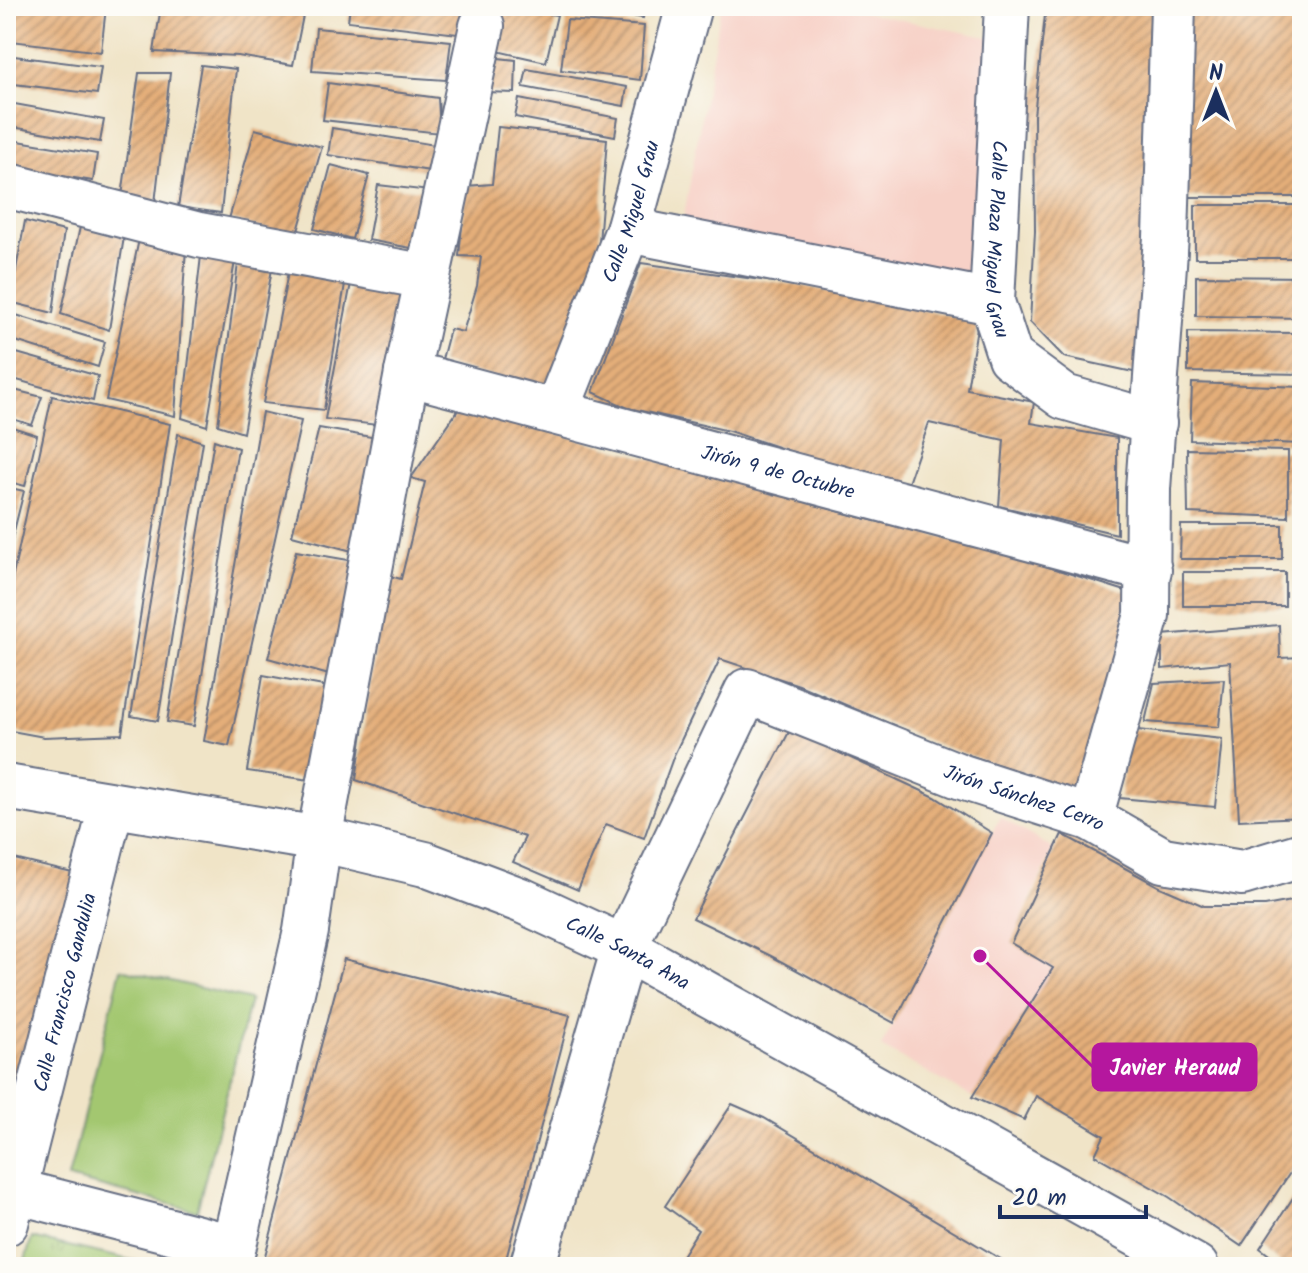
<svg xmlns="http://www.w3.org/2000/svg" width="1308" height="1273" viewBox="0 0 1308 1273" font-family="Kalam,sans-serif">
<style>
.built{fill:#f7d1c7}
.grass{fill:url(#grass-tufts);stroke:#5f7b67;stroke-width:2}
.pitch{fill:#a3c770;stroke:#5f7b67;stroke-width:2}
.building{fill:url(#building-hatch)}
.lines{fill:none;stroke-linecap:round;stroke-linejoin:round}
.street-casing{stroke:#666e83;stroke-width:48}
.street{stroke:#fff;stroke-width:44}
.labels{text-anchor:middle;stroke-width:8;stroke-linejoin:round;paint-order:stroke}
.street-label{font-size:20px;fill:#1b2f5e;stroke:#fdfcf7}
.leader{fill:none;stroke:#b5179e;stroke-width:3}
.callout-dot{fill:#b5179e;stroke:#fdfcf7;stroke-width:3}
.callout{fill:#b5179e;stroke:#b5179e;stroke-width:3}
.callout-label{font-size:22px;text-anchor:middle;font-weight:bold;fill:#fff}
</style>
<defs>
<pattern id="grass-tufts" width="24" height="20" patternUnits="userSpaceOnUse" patternTransform="scale(2)"><rect width="24" height="20" fill="#a3c770"/><path d="M3 7l-1-3M5 7V3M7 7l1-3M15 17l-1-3M17 17v-4M19 17l1-3" fill="none" stroke="#84a25f"/></pattern>
<pattern id="building-hatch" width="6" height="6" patternUnits="userSpaceOnUse" patternTransform="scale(2)"><rect width="6" height="6" fill="#e4ae79"/><path d="M-1 1l2-2M0 6l6-6M5 7l2-2" fill="none" stroke="#b88e66"/></pattern>
</defs>
<rect width="100%" height="100%" fill="#fdfcf7"/>
<filter id="ink" filterUnits="userSpaceOnUse"><feTurbulence type="fractalNoise" baseFrequency=".0125" numOctaves="2"/><feDisplacementMap in="SourceGraphic" scale="16" xChannelSelector="R" yChannelSelector="G"/><feConvolveMatrix kernelMatrix="1 2 1 2 8 2 1 2 1" color-interpolation-filters="sRGB"/></filter>
<filter id="wash" filterUnits="userSpaceOnUse"><feTurbulence type="fractalNoise" baseFrequency=".006" numOctaves="4" result="noise"/><feDisplacementMap in="SourceGraphic" scale="32" xChannelSelector="R" yChannelSelector="G"/><feGaussianBlur stdDeviation="1.8" result="paint"/><feColorMatrix in="noise" values="0 0 0 0 0 0 0 0 0 0 0 0 0 0 0 0 0 1.4 0 .05"/><feComposite in="paint" operator="in"/></filter>
<g filter="url(#wash)">
<rect width="100%" height="100%" fill="#f0e4c7"/>
<g class="built">
<polygon points="721,6 833,6 992,38 972,278 682,227"/>
<polygon points="1000,817 1053,849 1011,943 1053,968 972,1097 881,1047"/>
</g>
<polygon class="grass" points="32,1238 162,1267 23,1267"/>
<polygon class="pitch" points="121,969 250,1000 197,1211 68,1178"/>
<g id="blocks">
<g class="building">
<polygon points="15,6 106,7 101,52 11,41"/>
<polygon points="161,6 305,6 293,65 238,56 154,52"/>
<polygon points="350,6 469,6 466,35 348,21"/>
<polygon points="497,6 557,15 546,62 488,49"/>
<polygon points="572,6 645,6 643,18"/>
<polygon points="1046,6 1155,6 1147,375 1064,357 1030,322 1035,231 1034,116"/>
<polygon points="1184,6 1302,6 1302,197 1188,197"/>
<polygon points="567,20 644,26 640,80 561,70"/>
<polygon points="316,28 451,41 446,80 312,71"/>
<polygon points="6,55 101,67 97,94 6,83"/>
<polygon points="489,57 516,60 515,93 485,92"/>
<polygon points="201,65 236,69 221,213 178,207"/>
<polygon points="527,69 627,87 624,106 523,87"/>
<polygon points="139,73 170,73 155,203 122,196"/>
<polygon points="328,83 438,98 440,133 323,120"/>
<polygon points="519,99 618,118 615,136 515,117"/>
<polygon points="9,103 104,120 100,142 6,126"/>
<polygon points="498,127 607,139 597,269 558,394 441,363 450,329 463,332 477,286 481,257 459,256 466,186 492,184"/>
<polygon points="332,128 435,145 430,171 328,155"/>
<polygon points="255,129 322,147 296,238 229,219"/>
<polygon points="6,139 97,154 93,181 6,167"/>
<polygon points="331,165 369,175 352,239 314,229"/>
<polygon points="378,185 439,192 422,250 368,240"/>
<rect x="1195" y="205" width="107" height="53"/>
<polygon points="6,217 14,219 8,263 6,263"/>
<polygon points="25,221 64,231 53,313 10,302"/>
<polygon points="80,227 124,237 109,330 61,314"/>
<polygon points="139,239 186,248 175,416 106,400"/>
<polygon points="201,256 235,261 207,426 182,418"/>
<polygon points="238,263 272,269 243,433 218,425"/>
<polygon points="641,263 803,286 978,321 967,389 1034,402 1031,423 1117,438 1117,534 999,506 1004,440 929,423 908,483 835,466 729,431 628,408 593,392"/>
<polygon points="289,267 346,278 324,410 263,403"/>
<polygon points="1196,276 1302,277 1302,318 1196,316"/>
<polygon points="351,283 408,294 386,426 325,419"/>
<polygon points="6,312 105,342 98,367 6,338"/>
<polygon points="1188,332 1302,333 1302,374 1188,372"/>
<polygon points="6,350 98,376 93,401 6,377"/>
<polygon points="1192,383 1302,387 1302,444 1190,440"/>
<polygon points="6,388 42,397 32,425 6,417"/>
<polygon points="52,396 170,424 122,734 44,737 6,730 6,607"/>
<polygon points="461,406 859,517 1001,552 1135,594 1080,792 942,746 799,685 720,659 674,755 644,838 606,824 578,890 513,862 525,837 356,780 386,575 401,579 425,482 411,478"/>
<polygon points="262,412 301,421 229,746 204,741"/>
<polygon points="6,425 37,435 25,486 6,481"/>
<polygon points="319,428 383,439 352,551 292,535"/>
<polygon points="178,434 203,442 158,721 131,716"/>
<polygon points="214,440 238,448 194,726 167,722"/>
<polygon points="1187,449 1288,451 1288,517 1188,513"/>
<polygon points="6,487 24,491 11,543 6,542"/>
<polygon points="1181,525 1282,525 1282,559 1180,559"/>
<polygon points="296,551 360,562 329,675 268,658"/>
<rect x="1183" y="572" width="102" height="34"/>
<polygon points="1279,625 1280,658 1302,657 1302,817 1239,820 1230,662 1162,669 1162,635"/>
<polygon points="263,675 329,687 317,781 247,771"/>
<polygon points="1224,679 1219,727 1145,722 1154,683"/>
<polygon points="1128,729 1222,739 1215,807 1120,798"/>
<polygon points="790,730 935,797 992,833 894,1023 771,956 693,918"/>
<polygon points="1062,834 1158,886 1204,906 1265,906 1302,899 1302,1155 1241,1246 1169,1197 1095,1155 1104,1136 1036,1096 1024,1120 972,1097 1053,968 1011,943"/>
<polygon points="6,857 89,877 20,1109 6,1105"/>
<polygon points="344,959 570,1015 504,1267 262,1267"/>
<polygon points="732,1104 764,1118 1014,1267 675,1267 698,1230 665,1206"/>
<polygon points="1302,1184 1302,1267 1285,1267 1260,1248"/>
</g>
</g>
</g>
<g filter="url(#ink)">
<use href="#blocks" fill-opacity="0" stroke="#666e83" stroke-width="2"/>
<g class="lines">
<g class="street-casing">
<g id="street">
<path id="s1" d="M1007,6L992,302L1010,357L1064,397L1154,423"/>
<polyline points="6,185 199,235 427,277"/>
<polyline points="628,230 992,302"/>
<path id="s2" d="M407,373L1149,570"/>
<path id="s3" d="M557,410L628,230L689,6"/>
<path id="s4" d="M6,787L319,839L425,864L523,901L624,948L1196,1267"/>
<polyline points="1090,818 1147,615 1148,489 1166,237 1173,6"/>
<polyline points="15,1191 233,1247"/>
<path id="s5" d="M6,1223L111,807"/>
<polyline points="229,1267 306,931 319,839 407,373 482,26"/>
<path id="s6" d="M532,1267L624,948L747,691L962,777L1090,818L1163,860L1242,873L1302,855"/>
</g>
</g>
<use href="#street" class="street"/>
</g>
</g>
<g class="labels">
<g class="street-label">
<text dy="7" stroke="none"><textPath href="#s3" startOffset="212">Calle Miguel Grau</textPath></text>
<text dy="7" stroke="none"><textPath href="#s1" startOffset="234">Calle Plaza Miguel Grau</textPath></text>
<text dy="7" stroke="none"><textPath href="#s2" startOffset="384">Jirón 9 de Octubre</textPath></text>
<text dy="7" stroke="none"><textPath href="#s6" startOffset="914">Jirón Sánchez Cerro</textPath></text>
<text dy="7" stroke="none"><textPath href="#s4" startOffset="648">Calle Santa Ana</textPath></text>
<text dy="7" stroke="none"><textPath href="#s5" startOffset="238">Calle Francisco Gandulia</textPath></text>
</g>
</g>
<path class="leader" d="M980 956L1093 1067"/>
<circle class="callout-dot" cx="980" cy="956" r="8"/>
<rect class="callout" x="1093" y="1044" width="163" height="46" rx="8"/>
<g class="callout-label">
<text x="1175" y="1075">Javier Heraud</text>
</g>
<rect width="1308" height="1273" fill="none" stroke="#fdfcf7" stroke-width="32"/>
<g transform="translate(1216 92)" stroke="#fdfcf7" stroke-width="6" paint-order="stroke">
<path d="M0-6L14 30L0 20L-14 30Z" fill="#1b2f5e"/>
<text y="-12" font-size="22" font-weight="bold" text-anchor="middle" fill="#1b2f5e">N</text>
</g>
<path d="M1000 1205v12h146v-12" fill="none" stroke="#1b2f5e" stroke-width="4"/>
<text x="1012" y="1205" font-size="24" fill="#1b2f5e" stroke="#fdfcf7" stroke-width="6" paint-order="stroke">20 m</text>
</svg>
